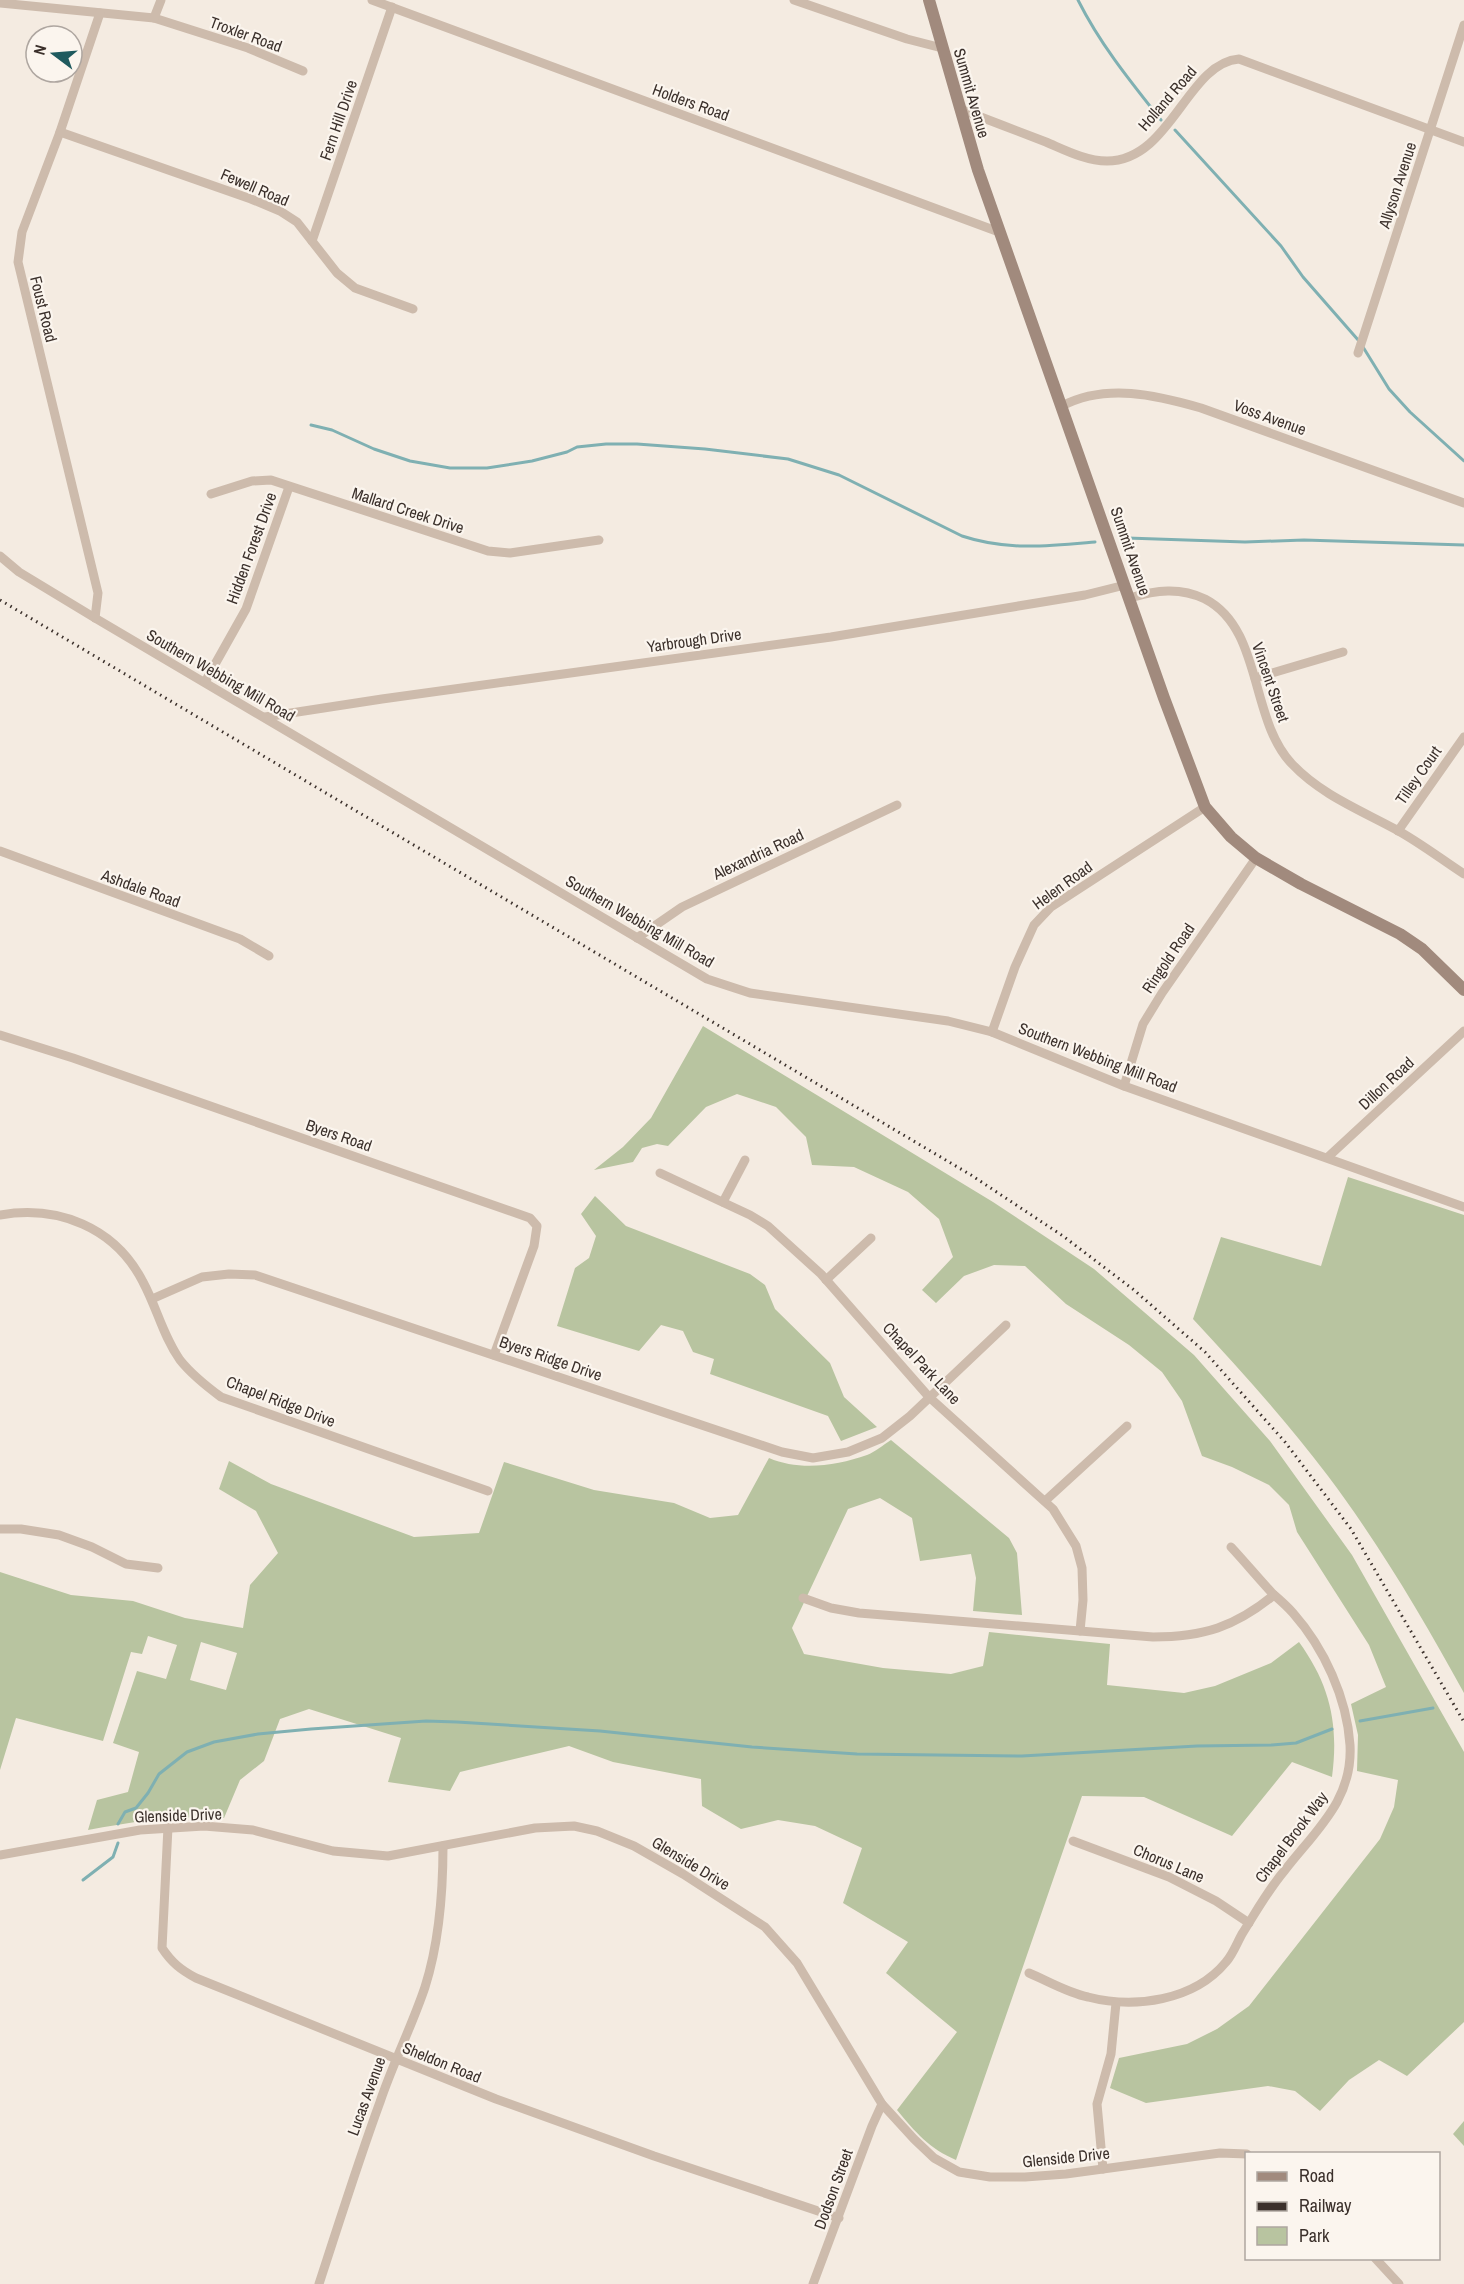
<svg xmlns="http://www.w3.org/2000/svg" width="1464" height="2284" viewBox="0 0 1464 2284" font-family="'Archivo Narrow',sans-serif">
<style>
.green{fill:#b8c4a0;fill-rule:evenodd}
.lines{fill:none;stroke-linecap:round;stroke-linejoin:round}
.stream{stroke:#7fb0b2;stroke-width:3}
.street{stroke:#cdbbac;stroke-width:9}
.secondary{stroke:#a18a7d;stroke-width:12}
.rail{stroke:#3b302b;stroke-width:3;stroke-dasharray:1.5 4.5;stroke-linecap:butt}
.labels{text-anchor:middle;stroke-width:4.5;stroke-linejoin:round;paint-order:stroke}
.street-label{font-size:16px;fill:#3b302b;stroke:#fbf5ee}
</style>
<rect width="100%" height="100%" fill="#f4ebe1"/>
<g class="green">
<polygon points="703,1026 993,1202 1094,1269 1194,1355 1270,1441 1352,1555 1464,1752 1464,2022 1407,2076 1379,2060 1349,2080 1320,2111 1295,2091 1268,2086 1146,2103 1110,2088 1119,2058 1187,2044 1217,2029 1249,2006 1380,1839 1394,1807 1398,1780 1357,1771 1358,1735 1351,1704 1386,1687 1369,1645 1297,1532 1289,1505 1269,1485 1232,1467 1202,1456 1182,1401 1162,1372 1129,1345 1066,1304 1025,1266 994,1265 964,1276 936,1303 922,1290 953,1257 939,1219 908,1192 854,1167 812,1165 806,1137 776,1107 737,1094 706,1107 668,1146 657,1144 642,1148 633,1162 594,1170 623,1147 651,1118"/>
<path d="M1348,1177L1464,1215V1693C1423,1618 1379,1544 1328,1476C1286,1420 1240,1370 1193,1319L1221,1237L1321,1266Z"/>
<polygon points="595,1196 626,1226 750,1274 765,1285 775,1309 830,1363 844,1397 877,1427 841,1441 828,1416 710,1374 714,1359 693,1352 683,1331 661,1325 639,1351 557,1326 575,1268 589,1258 596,1236 581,1214"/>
<path d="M891,1440L1009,1538L1017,1553L1022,1615L973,1611L976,1578L971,1554L920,1561L912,1518L880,1498L848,1509L792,1628L804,1654L883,1668L951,1674L983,1666L989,1632L1110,1644L1107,1685L1184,1693L1215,1686L1271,1663L1299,1642C1330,1685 1339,1724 1332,1777L1292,1762L1232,1836L1144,1797L1082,1796L956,2160C930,2149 915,2132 897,2110L957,2032L886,1973L908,1942L843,1903L862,1848L815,1826L778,1820L741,1829L702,1806L701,1779L613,1762L569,1746L460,1772L450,1791L388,1782L401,1738L309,1709L280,1719L264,1761L240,1780L224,1818C174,1815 137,1821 88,1830L97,1800L128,1792L139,1752L113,1743L137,1671L166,1679L177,1645L148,1636L142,1654L131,1652L103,1741L16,1718L0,1770V1572L71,1595L133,1601L185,1618L243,1628L250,1585L278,1553L256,1511L219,1489L229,1461L271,1484L414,1537L479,1533L504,1462L594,1490L674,1503L710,1518L738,1515L769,1458C799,1471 836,1466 867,1455C875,1452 883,1445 891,1440ZM201,1642L237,1653L226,1690L190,1680Z"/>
<polygon points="1464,2121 1464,2146 1453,2134"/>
</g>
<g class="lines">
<g class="stream">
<path d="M1078,0C1100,44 1130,81 1161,120"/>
<polyline points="1175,130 1281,246 1303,277 1359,341"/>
<polyline points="1363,347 1389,389 1410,412 1464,461"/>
<path d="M311,425L332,430L374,449L410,461L450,468H487L532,461L567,452L577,447L606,444H637L705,449L788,459L839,475L962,536C1007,551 1049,546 1095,542"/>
<polyline points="1127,538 1245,542 1304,540 1464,545"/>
<polyline points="1360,1721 1433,1708"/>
<polyline points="118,1824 125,1812 136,1808 148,1793 159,1774 187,1752 214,1742 258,1734 311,1729 426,1721 457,1722 600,1731 752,1747 857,1754 1022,1756 1197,1746 1272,1745 1296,1743 1332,1729"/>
<polyline points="83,1880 113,1857 118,1843"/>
</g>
<g class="street">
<polyline points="372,0 999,232"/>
<polyline points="794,0 907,39 942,48"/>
<polyline points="0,3 154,18 248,48 303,71"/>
<polyline points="154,18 161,0"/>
<path d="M960,109C989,120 1017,131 1046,142C1065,150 1086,161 1107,161C1171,161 1187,63 1239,59L1464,142"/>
<polyline points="60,132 251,199 280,211 297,222 337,273 355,288 413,309"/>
<polyline points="312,241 392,7"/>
<polyline points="1358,353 1464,25"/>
<path d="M1062,406C1106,383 1156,395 1201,408L1464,503"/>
<polyline points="211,494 252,481 271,480 488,551 510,553 599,540"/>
<polyline points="0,556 19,572 95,618 707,979 750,993 948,1021 992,1032 1124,1086 1464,1207"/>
<path d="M1130,598C1156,590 1180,587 1205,599C1263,629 1249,719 1292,764C1320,794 1360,810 1395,829C1419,842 1441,859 1464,874"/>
<polyline points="95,618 98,593 18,262 22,232 60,132 100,13"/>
<polyline points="1255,678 1343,652"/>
<polyline points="205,682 246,609 289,487"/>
<polyline points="265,717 382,699 831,637 1085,595 1125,585"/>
<polyline points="1398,831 1464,737"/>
<polyline points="0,851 240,939 269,956"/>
<polyline points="637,938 682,907 897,805"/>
<polyline points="992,1032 1015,967 1034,925 1051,907 1205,807"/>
<polyline points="0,1035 73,1058 530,1218 537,1226 534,1246 494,1355"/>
<polyline points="1124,1086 1143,1024 1162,993 1256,858"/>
<polyline points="1328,1157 1464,1031"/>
<polyline points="660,1173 750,1215 768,1226 821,1274 929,1397 1053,1509 1076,1546 1082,1568 1083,1600 1080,1631"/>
<polyline points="723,1202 745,1160"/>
<path d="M0,1215C58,1205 115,1227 143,1282C157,1308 163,1336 180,1360C192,1375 206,1386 221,1397L488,1491"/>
<polyline points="826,1280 871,1238"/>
<polyline points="152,1299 202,1277 229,1274 255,1275 782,1452 813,1458 848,1452 882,1438 910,1416 1006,1325"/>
<polyline points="1045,1501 1127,1426"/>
<polyline points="0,1529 21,1529 59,1535 92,1547 126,1564 158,1568"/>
<path d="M803,1598L831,1608L859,1613L1153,1637C1203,1637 1235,1627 1274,1595"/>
<path d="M168,1827L162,1948C172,1963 181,1970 196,1978L496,2099L654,2156L839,2218"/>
<polyline points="1073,1841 1169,1877 1216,1901 1249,1923"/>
<polyline points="0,1855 140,1830 204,1826 253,1830 333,1851 388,1856 535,1828 574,1826 597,1831 634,1846 683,1874 765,1927 797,1963 882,2104 914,2139 934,2158 959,2172 990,2177 1025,2177 1066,2174 1220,2153 1247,2154"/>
<path d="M1029,1973C1048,1981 1068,1993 1088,1997C1134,2009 1194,2001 1226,1962C1233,1954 1237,1943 1242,1934C1256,1912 1268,1890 1285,1870C1316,1830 1353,1800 1350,1745C1347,1698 1324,1648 1293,1613C1287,1606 1280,1600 1273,1594C1259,1579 1245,1562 1231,1547"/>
<polyline points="1103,2169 1097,2104 1111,2054 1116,2003"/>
<polyline points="1375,2258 1399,2284"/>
<path d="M319,2284C339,2223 358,2162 380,2102C393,2063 412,2026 425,1987C439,1943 443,1892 443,1846"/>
<polyline points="813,2284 872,2126 882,2104"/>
</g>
<polyline class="secondary" points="929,0 978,170 1164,698 1205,807 1231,837 1256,858 1301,884 1400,934 1422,949 1464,990"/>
<polyline class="rail" points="0,600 971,1175 1063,1236 1134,1290 1205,1352 1285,1442 1351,1529 1464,1722"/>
</g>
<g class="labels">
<g class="street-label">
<text transform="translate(246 34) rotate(20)" y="6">Troxler Road</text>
<text transform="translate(972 93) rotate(74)" y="6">Summit Avenue</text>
<text transform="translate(1167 98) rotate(-49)" y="6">Holland Road</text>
<text transform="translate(691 102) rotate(20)" y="6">Holders Road</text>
<text transform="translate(338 120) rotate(-71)" y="6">Fern Hill Drive</text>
<text transform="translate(1397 185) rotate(-72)" y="6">Allyson Avenue</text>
<text transform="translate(255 187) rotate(23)" y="6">Fewell Road</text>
<text transform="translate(44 309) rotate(76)" y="6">Foust Road</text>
<text transform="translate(1270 417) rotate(20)" y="6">Voss Avenue</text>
<text transform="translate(408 510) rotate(18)" y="6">Mallard Creek Drive</text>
<text transform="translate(251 548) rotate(-70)" y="6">Hidden Forest Drive</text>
<text transform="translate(1131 551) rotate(71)" y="6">Summit Avenue</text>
<text transform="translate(694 640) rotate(-8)" y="6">Yarbrough Drive</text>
<text transform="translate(221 675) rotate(30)" y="6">Southern Webbing Mill Road</text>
<text transform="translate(1271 682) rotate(71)" y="6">Vincent Street</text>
<text transform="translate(1418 775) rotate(-55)" y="6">Tilley Court</text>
<text transform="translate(758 854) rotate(-25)" y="6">Alexandria Road</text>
<text transform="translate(1062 885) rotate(-36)" y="6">Helen Road</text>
<text transform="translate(141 888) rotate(20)" y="6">Ashdale Road</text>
<text transform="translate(640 921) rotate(30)" y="6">Southern Webbing Mill Road</text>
<text transform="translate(1168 958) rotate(-56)" y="6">Ringold Road</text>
<text transform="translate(1098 1057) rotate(21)" y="6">Southern Webbing Mill Road</text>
<text transform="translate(1386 1083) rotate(-43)" y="6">Dillon Road</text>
<text transform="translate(339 1135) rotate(19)" y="6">Byers Road</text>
<text transform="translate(551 1358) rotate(19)" y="6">Byers Ridge Drive</text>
<text transform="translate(922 1363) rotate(47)" y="6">Chapel Park Lane</text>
<text transform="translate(281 1401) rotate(21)" y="6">Chapel Ridge Drive</text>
<text transform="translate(178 1815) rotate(-2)" y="6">Glenside Drive</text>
<text transform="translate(1291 1837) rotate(-53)" y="6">Chapel Brook Way</text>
<text transform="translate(691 1863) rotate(31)" y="6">Glenside Drive</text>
<text transform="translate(1169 1863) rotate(23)" y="6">Chorus Lane</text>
<text transform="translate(442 2062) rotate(22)" y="6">Sheldon Road</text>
<text transform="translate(366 2096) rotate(-70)" y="6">Lucas Avenue</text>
<text transform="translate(1066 2157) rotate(-6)" y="6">Glenside Drive</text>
<text transform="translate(833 2189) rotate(-70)" y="6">Dodson Street</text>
</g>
</g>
<rect x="1245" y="2152" width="195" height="108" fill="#fbf5ee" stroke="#aea6a0" stroke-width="1.5"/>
<rect x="1257" y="2172" width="30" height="9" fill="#a18a7d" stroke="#aea6a0" stroke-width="1.5"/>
<text x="1299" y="2182" font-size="18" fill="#3b302b">Road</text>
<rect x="1257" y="2202" width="30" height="9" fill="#3b302b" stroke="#aea6a0" stroke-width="1.5"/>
<text x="1299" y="2212" font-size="18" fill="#3b302b">Railway</text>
<rect x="1257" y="2227" width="30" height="18" fill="#b8c4a0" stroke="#aea6a0" stroke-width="1.5"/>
<text x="1299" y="2242" font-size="18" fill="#3b302b">Park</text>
<g transform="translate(54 54) rotate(286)"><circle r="28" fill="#fbf5ee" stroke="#aea6a0" stroke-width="1.5"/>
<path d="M0-4.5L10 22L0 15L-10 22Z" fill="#1f5a5e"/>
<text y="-9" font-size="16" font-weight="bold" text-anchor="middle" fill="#3b302b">N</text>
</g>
</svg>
